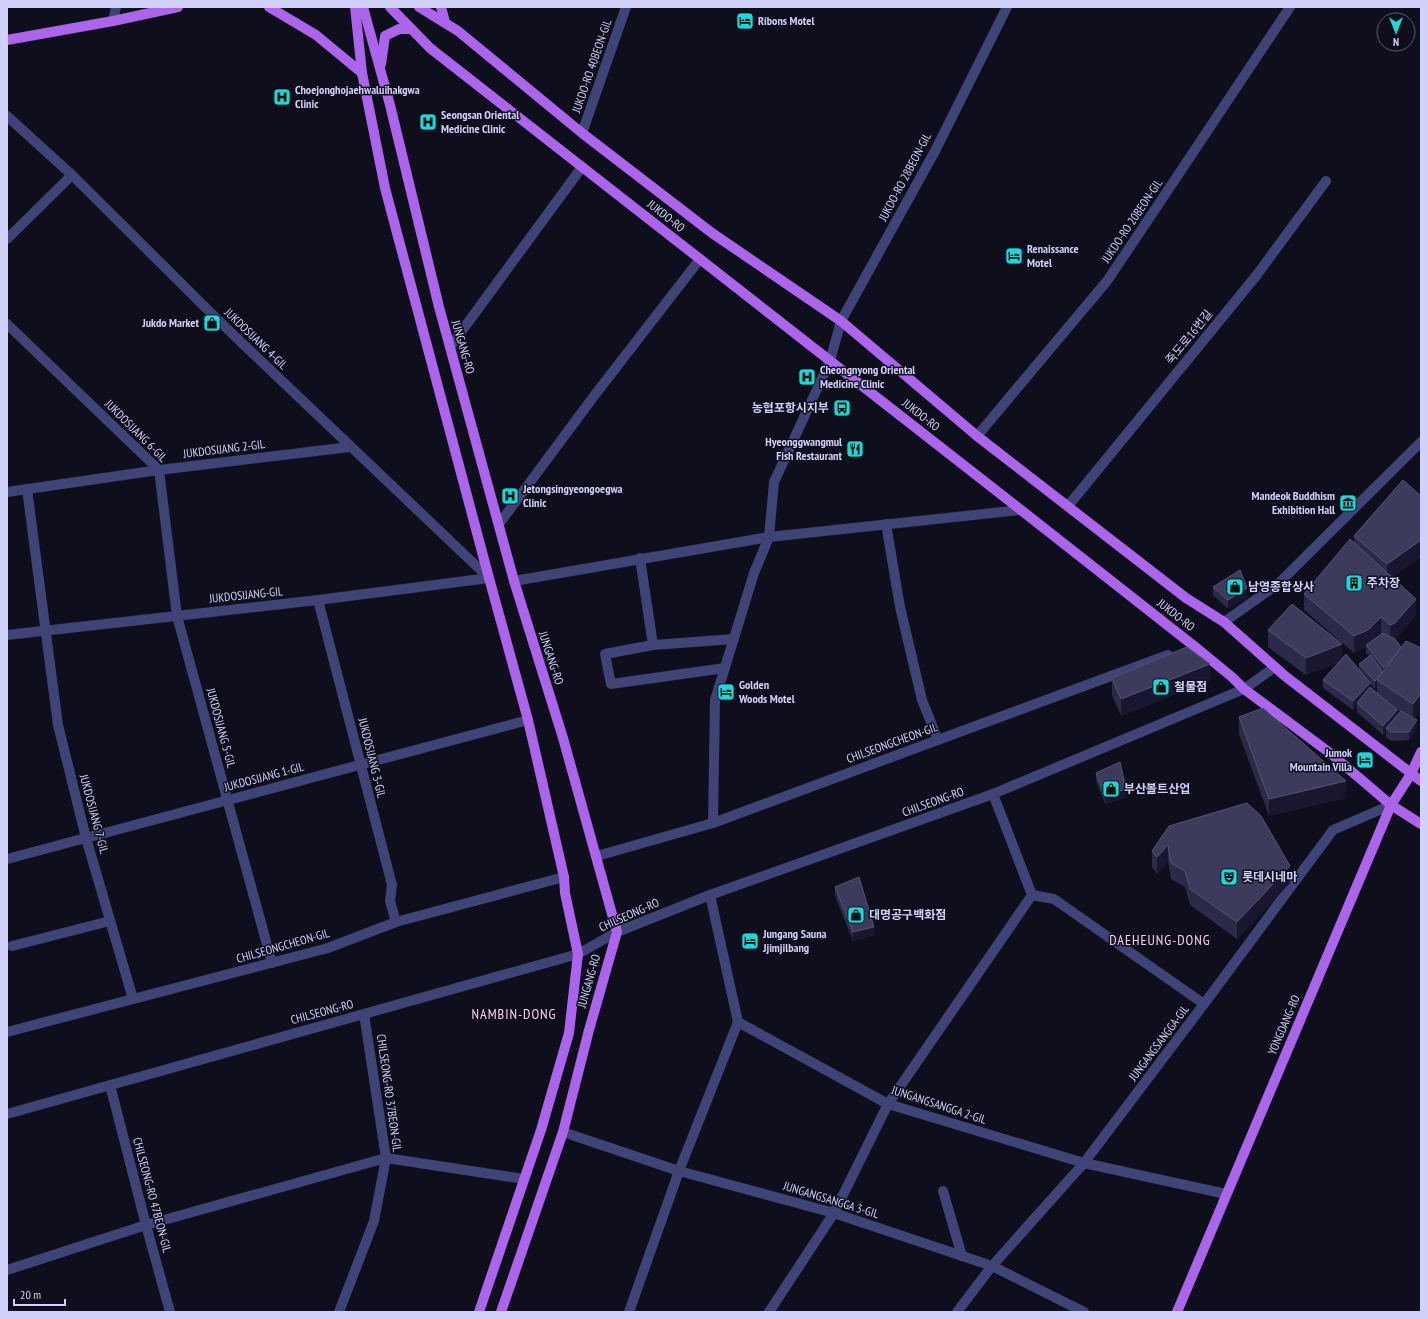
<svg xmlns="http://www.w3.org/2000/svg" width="1428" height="1319" viewBox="0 0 1428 1319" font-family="'PT Sans Narrow','Noto Sans KR',sans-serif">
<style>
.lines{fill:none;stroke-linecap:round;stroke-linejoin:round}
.minor{stroke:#3f4375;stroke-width:10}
.major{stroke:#aa65eb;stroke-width:10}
.wall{fill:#2b2a48;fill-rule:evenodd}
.shaded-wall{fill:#19172f}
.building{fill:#3d3b5b;stroke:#545374}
.labels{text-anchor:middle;stroke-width:3;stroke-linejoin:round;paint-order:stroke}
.poi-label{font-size:12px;font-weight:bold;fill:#d0d0f9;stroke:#0f0e1c;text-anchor:start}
.street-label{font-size:12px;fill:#d0d0f9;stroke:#0f0e1c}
.quarter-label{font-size:14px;letter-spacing:1px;fill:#f9d1ef;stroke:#0f0e1c}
</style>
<rect width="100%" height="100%" fill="#0f0e1c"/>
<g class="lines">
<g class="minor">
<polyline points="113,21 116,7"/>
<polyline points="7,116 72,175 221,323 489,578"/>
<polyline points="582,133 626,7"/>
<polyline points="7,239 72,175"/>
<polyline points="7,324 159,470 177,616 272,963"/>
<polyline points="450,347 582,167"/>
<polyline points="977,436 1107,281 1156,208 1290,7"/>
<polyline points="27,489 58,725 86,838 133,999"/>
<polyline points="7,492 159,470 350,447"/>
<polyline points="1068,506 1256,276 1326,181"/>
<polyline points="499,524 594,396 700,259"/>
<polyline points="886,524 900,607 922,700 938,740"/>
<polyline points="640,558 653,645 605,654 611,684 725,668"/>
<polyline points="514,581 769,537 1021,510"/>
<polyline points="318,600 392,885 390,901 396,922"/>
<polyline points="1224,622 1278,584 1421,442"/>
<polyline points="7,635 318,600 489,578"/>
<polyline points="653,645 734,639"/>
<polyline points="993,794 1032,895 1054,899 1204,1004"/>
<polyline points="713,823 715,700 754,573 769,537 774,482 830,361 841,321 935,151 1007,7"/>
<polyline points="597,856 713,823 1168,655"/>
<polyline points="7,859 528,720"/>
<polyline points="710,895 738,1022 888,1104 1084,1163 1226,1194"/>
<polyline points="12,946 110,921"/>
<polyline points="7,1032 328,948 396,922 564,877"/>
<polyline points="110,1085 146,1225 170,1312"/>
<polyline points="7,1114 578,954 617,932 710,895 993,794 1244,689 1275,667"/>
<polyline points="563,1132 679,1171 834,1213 992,1266 1084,1312"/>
<polyline points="943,1191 962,1256"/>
<polyline points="7,1270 146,1225 386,1158 524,1179"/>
<polyline points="339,1312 374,1221 386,1158 364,1014"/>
<polyline points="629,1312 679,1171 738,1022"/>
<polyline points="769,1312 834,1213 888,1104 1032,895"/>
<polyline points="957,1312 992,1266 1084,1163 1204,1004 1333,830 1391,805"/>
</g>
<g class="major">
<polyline points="269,7 316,35 362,73"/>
<polyline points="355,7 362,73 385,188 489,578 528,720 564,877 565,893 578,954 569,1033 541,1130 479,1312"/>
<polyline points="363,7 390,105 439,307 514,581 563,738 617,932 589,1030 563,1132 501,1312"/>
<polyline points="390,7 430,48 1021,510 1194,646 1232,677 1244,689 1330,753 1391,805 1421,824"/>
<polyline points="419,7 458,31 582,133 712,233 841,321 977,436 1186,598 1224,622 1285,676 1421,781"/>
<polyline points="441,7 445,22"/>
<polyline points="7,40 113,21 178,7"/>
<polyline points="381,64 385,36 399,29 411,29"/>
<polyline points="1177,1312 1391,805 1411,774 1421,752"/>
</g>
</g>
<g class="wall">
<path d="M1421,496V557L1392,577L1416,615L1395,639L1421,710L1414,719L1417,729L1409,740L1391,741L1386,737V731L1383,735L1357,712V705L1353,710L1323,688V680L1339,662L1306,675L1268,647V630L1342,658L1359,669V664L1369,656L1366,653V647L1354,653L1304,610V594L1354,542V536ZM1370,684L1375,689L1377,687V693L1370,687ZM1396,709L1400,712L1397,716Z"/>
<polygon points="1213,587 1247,597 1228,609 1213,595"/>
<polygon points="1112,678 1210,680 1121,716 1112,695"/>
<polygon points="1239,717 1346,798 1269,816 1239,734"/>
<polygon points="1096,773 1126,797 1105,804 1096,781"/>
<polygon points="1169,826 1290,883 1237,939 1190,905 1185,887 1171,879 1168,861 1157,874 1152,867 1152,851"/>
<polygon points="835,887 874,935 853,941 835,896"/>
</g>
<g class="shaded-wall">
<polygon points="1421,540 1421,557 1387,580 1387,564"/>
<polygon points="1247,588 1247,597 1228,609 1228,600"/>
<polygon points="1416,599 1416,615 1395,640 1390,641 1390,625"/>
<polygon points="1381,617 1381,634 1368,647 1366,645 1366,647 1354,653 1354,636"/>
<polygon points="1342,644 1342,660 1306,675 1306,658"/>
<polygon points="1402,648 1384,676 1384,668"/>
<polygon points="1210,664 1210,680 1121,716 1121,699"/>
<polygon points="1382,672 1382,680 1377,680 1377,687 1375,689 1375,681"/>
<polygon points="1370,683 1370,691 1357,703 1357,705 1353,710 1353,701"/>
<polygon points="1421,693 1421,710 1413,720 1413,704"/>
<polygon points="1397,710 1397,718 1386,728 1386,731 1383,735 1383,726"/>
<polygon points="1417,720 1417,729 1409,740 1409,732"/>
<polygon points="1346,781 1346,798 1269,816 1269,799"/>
<polygon points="1126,789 1126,797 1105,804 1105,796"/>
<polygon points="1168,845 1168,861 1157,874 1157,857"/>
<polygon points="1290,866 1290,883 1237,939 1237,922"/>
<polygon points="874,927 874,935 853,941 853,932"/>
</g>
<g class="building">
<polygon points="1403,480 1421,496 1421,540 1387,564 1354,536"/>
<polygon points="1350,539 1416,599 1395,623 1390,625 1381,617 1368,630 1354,636 1304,594"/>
<polygon points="1240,570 1247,588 1228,600 1213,587"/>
<polygon points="1292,604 1342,644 1306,658 1268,630"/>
<polygon points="1383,633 1395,639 1401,647 1395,655 1384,668 1366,645"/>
<polygon points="1406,641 1421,648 1421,693 1413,704 1377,680"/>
<polygon points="1187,647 1210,664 1121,699 1112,678"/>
<polygon points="1346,654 1370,683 1353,701 1323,680"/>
<polygon points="1371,655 1382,672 1375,681 1359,664"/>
<polygon points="1370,687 1397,710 1383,726 1357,703"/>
<polygon points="1263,708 1346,781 1269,799 1239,717"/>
<polygon points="1401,711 1417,720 1409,732 1391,732 1386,728"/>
<polygon points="1120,762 1126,789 1105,796 1096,773"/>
<polygon points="1247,803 1261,816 1290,866 1237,922 1190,889 1185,871 1171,863 1168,845 1157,857 1152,851 1169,826"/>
<polygon points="859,877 874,927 853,932 835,887"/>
</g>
<defs>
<g id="hotel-square" transform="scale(0.9)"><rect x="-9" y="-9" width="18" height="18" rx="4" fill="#1dd8d6" stroke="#0f0e1c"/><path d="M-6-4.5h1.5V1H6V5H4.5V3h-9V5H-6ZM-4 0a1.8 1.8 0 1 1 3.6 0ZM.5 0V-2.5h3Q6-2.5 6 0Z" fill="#111"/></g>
<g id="hospital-square" transform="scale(0.9)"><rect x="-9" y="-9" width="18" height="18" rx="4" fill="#1dd8d6" stroke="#0f0e1c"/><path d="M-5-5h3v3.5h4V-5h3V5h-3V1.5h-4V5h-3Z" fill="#111"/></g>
<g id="shop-square" transform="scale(0.9)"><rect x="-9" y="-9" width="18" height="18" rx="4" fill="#1dd8d6" stroke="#0f0e1c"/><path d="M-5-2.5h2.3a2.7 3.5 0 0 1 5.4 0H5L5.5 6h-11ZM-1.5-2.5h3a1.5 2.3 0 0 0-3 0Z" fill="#111"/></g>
<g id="bus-square" transform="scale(0.9)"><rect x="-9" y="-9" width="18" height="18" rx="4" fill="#1dd8d6" stroke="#0f0e1c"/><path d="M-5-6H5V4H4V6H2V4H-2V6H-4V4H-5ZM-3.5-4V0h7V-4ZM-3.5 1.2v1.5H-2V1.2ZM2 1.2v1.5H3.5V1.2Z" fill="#111"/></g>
<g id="restaurant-square" transform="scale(0.9)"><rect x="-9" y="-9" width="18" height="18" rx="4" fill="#1dd8d6" stroke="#0f0e1c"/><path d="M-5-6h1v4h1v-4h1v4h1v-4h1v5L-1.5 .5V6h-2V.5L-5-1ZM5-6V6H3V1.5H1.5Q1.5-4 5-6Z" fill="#111"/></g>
<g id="museum-square" transform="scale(0.9)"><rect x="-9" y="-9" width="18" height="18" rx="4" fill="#1dd8d6" stroke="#0f0e1c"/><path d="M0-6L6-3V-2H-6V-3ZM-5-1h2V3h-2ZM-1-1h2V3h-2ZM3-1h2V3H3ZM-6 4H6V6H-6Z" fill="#111"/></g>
<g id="building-square" transform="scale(0.9)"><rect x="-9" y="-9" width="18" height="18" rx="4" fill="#1dd8d6" stroke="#0f0e1c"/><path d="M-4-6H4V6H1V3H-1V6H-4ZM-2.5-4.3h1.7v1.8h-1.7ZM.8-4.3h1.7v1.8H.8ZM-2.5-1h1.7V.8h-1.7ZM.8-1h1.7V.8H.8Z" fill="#111"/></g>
<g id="theatre-square" transform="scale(0.9)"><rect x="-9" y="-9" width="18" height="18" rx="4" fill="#1dd8d6" stroke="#0f0e1c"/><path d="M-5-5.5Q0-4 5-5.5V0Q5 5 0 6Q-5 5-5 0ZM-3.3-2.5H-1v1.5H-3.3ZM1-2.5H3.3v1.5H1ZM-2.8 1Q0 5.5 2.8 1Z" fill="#111"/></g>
</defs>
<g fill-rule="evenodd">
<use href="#hotel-square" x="745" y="21"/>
<use href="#hospital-square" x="282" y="97"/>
<use href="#hospital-square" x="428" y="122"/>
<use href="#hotel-square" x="1014" y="256"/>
<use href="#shop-square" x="212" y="323"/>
<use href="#hospital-square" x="807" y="377"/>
<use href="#bus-square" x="842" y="408"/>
<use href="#restaurant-square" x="855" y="449"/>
<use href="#hospital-square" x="510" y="496"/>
<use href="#museum-square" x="1348" y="503"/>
<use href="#building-square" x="1354" y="583"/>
<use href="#shop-square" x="1235" y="587"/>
<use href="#shop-square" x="1161" y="687"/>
<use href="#hotel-square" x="726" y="692"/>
<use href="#hotel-square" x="1365" y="760"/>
<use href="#shop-square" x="1111" y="789"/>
<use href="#theatre-square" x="1229" y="877"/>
<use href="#shop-square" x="856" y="915"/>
<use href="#hotel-square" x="750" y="941"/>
</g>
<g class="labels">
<g class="poi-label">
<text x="758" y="25">Ribons Motel</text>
<text x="295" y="94">Choejonghojaehwaluihakgwa<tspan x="295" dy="14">Clinic</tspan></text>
<text x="441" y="119">Seongsan Oriental<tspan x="441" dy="14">Medicine Clinic</tspan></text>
<text x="1027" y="253">Renaissance<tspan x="1027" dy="14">Motel</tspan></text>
<text x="199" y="327" text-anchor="end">Jukdo Market</text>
<text x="820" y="374">Cheongnyong Oriental<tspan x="820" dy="14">Medicine Clinic</tspan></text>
<text x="829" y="412" text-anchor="end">농협포항시지부</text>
<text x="842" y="446" text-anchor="end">Hyeonggwangmul<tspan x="842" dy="14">Fish Restaurant</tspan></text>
<text x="523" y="493">Jetongsingyeongoegwa<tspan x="523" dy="14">Clinic</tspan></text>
<text x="1335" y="500" text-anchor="end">Mandeok Buddhism<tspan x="1335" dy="14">Exhibition Hall</tspan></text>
<text x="1367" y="587">주차장</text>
<text x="1248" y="591">남영종합상사</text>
<text x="739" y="689">Golden<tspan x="739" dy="14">Woods Motel</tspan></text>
<text x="1174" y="691">철물점</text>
<text x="1352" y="757" text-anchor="end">Jumok<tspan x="1352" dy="14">Mountain Villa</tspan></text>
<text x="1124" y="793">부산볼트산업</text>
<text x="1242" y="881">롯데시네마</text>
<text x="869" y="919">대명공구백화점</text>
<text x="763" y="938">Jungang Sauna<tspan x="763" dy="14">Jjimjilbang</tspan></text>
</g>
<g class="street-label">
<text transform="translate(592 66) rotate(-71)" y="4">JUKDO-RO 40BEON-GIL</text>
<text transform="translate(905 177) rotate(-62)" y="4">JUKDO-RO 28BEON-GIL</text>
<text transform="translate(666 216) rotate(38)" y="4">JUKDO-RO</text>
<text transform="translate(1132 221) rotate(-56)" y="4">JUKDO-RO 20BEON-GIL</text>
<text transform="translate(1189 337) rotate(-51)" y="4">죽도로16번길</text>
<text transform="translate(256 339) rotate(44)" y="4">JUKDOSIJANG 4-GIL</text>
<text transform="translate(463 347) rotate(74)" y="4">JUNGANG-RO</text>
<text transform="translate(921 415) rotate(38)" y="4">JUKDO-RO</text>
<text transform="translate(136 431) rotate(45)" y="4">JUKDOSIJANG 6-GIL</text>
<text transform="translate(224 449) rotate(-7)" y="4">JUKDOSIJANG 2-GIL</text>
<text transform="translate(246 595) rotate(-6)" y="4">JUKDOSIJANG-GIL</text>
<text transform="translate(1176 615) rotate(38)" y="4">JUKDO-RO</text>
<text transform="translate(551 658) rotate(72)" y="4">JUNGANG-RO</text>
<text transform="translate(221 728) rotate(75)" y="4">JUKDOSIJANG 5-GIL</text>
<text transform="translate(892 743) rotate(-20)" y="4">CHILSEONGCHEON-GIL</text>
<text transform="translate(372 758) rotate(76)" y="4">JUKDOSIJANG 3-GIL</text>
<text transform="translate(264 777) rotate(-15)" y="4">JUKDOSIJANG 1-GIL</text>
<text transform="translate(933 802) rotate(-20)" y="4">CHILSEONG-RO</text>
<text transform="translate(94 814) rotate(75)" y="4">JUKDOSIJANG 7-GIL</text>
<text transform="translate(629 915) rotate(-24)" y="4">CHILSEONG-RO</text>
<text transform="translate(283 946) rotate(-16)" y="4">CHILSEONGCHEON-GIL</text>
<text transform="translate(589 981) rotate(-74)" y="4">JUNGANG-RO</text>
<text transform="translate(322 1012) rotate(-15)" y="4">CHILSEONG-RO</text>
<text transform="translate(1284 1025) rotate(-67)" y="4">YONGDANG-RO</text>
<text transform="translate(1159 1043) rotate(-53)" y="4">JUNGANGSANGGA-GIL</text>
<text transform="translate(389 1093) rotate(82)" y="4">CHILSEONG-RO 37BEON-GIL</text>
<text transform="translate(939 1105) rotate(18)" y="4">JUNGANGSANGGA 2-GIL</text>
<text transform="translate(152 1195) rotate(75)" y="4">CHILSEONG-RO 47BEON-GIL</text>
<text transform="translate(831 1200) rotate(17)" y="4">JUNGANGSANGGA 3-GIL</text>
</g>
<g class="quarter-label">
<text x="1160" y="945">DAEHEUNG-DONG</text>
<text x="514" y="1019">NAMBIN-DONG</text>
</g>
</g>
<rect width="1428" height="1319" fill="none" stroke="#d0d0f9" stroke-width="16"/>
<g transform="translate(1396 32) rotate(180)"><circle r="19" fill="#0f0e1c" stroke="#5c5c74"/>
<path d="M0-3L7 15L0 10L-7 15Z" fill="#1dd8d6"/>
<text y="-6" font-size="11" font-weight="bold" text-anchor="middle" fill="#d0d0f9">N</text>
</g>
<path d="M14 1299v6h51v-6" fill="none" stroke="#d0d0f9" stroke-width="2"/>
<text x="20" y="1299" font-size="12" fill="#d0d0f9" stroke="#0f0e1c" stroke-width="3" paint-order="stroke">20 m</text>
</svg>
